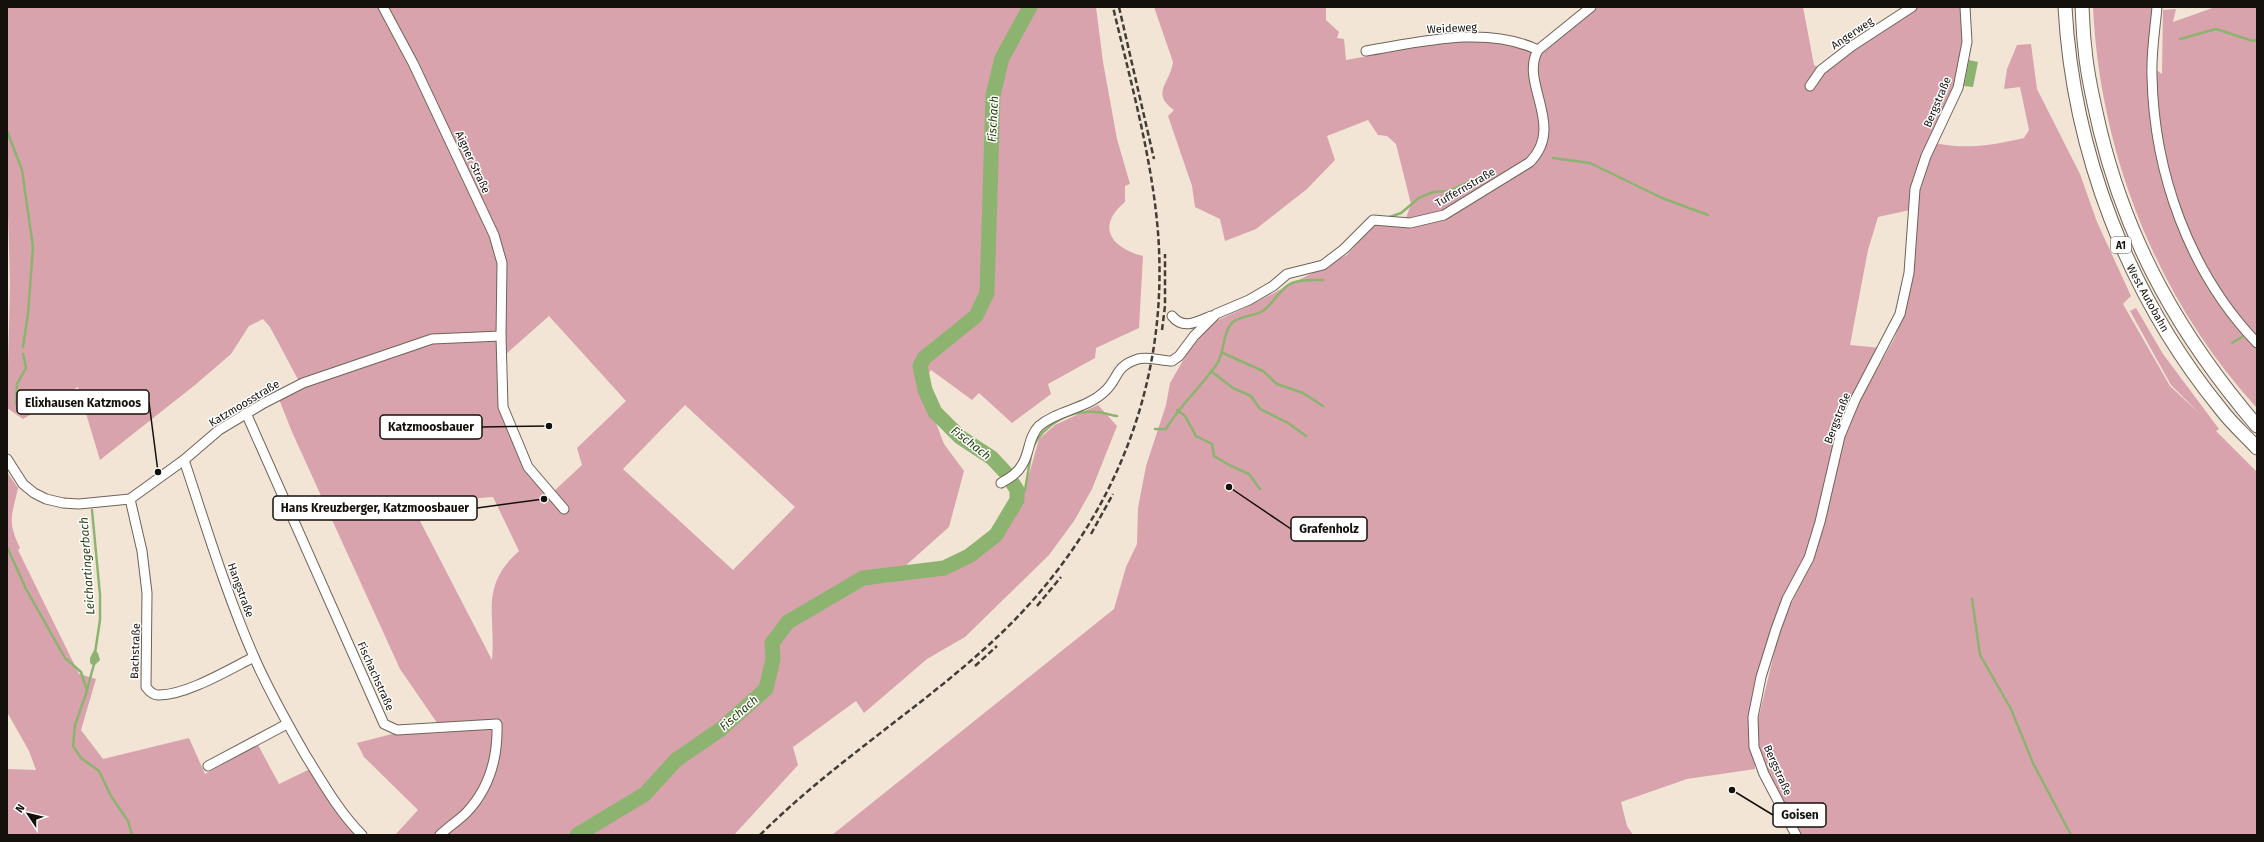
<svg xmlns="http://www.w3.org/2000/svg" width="2264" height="842" viewBox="0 0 2264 842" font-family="'Fira Sans',sans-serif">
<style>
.green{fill:#d8a3ad;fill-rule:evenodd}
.water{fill:#8cb470}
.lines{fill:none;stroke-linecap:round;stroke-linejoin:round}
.stream{stroke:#8cb470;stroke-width:2.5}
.river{stroke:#8cb470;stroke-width:15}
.minor-casing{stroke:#6f6356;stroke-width:11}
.highway-casing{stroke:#6f6356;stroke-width:15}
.minor{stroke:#fff;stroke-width:9}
.highway{stroke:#fff;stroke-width:13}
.rail{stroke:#433d36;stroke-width:2.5;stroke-dasharray:6 3;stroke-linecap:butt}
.labels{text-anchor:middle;stroke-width:3;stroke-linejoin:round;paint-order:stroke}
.shield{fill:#fff;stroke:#5a5854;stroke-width:1}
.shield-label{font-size:10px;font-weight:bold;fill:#14100b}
.street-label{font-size:11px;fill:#14100b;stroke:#fff}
.water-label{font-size:12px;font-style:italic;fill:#1f3907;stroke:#fff}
.leader{fill:none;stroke:#14100b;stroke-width:1.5}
.callout-dot{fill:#14100b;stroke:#fff;stroke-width:1.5}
.callout{fill:#fff;stroke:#14100b;stroke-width:1.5}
.callout-label{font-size:12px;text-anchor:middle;font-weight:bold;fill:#14100b}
</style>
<rect width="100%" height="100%" fill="#f2e5d6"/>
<g class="green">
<path d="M7,7H1096L1103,62L1117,139L1130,184L1125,186V202C1095,227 1112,248 1143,256L1139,328L1096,348L1095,358L1048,384L1051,394L1012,423L979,393L972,400L931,370L921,384L944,444L964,471L949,527L886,583L970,558L999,539L1021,503L1039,439L1055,425L1098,405L1117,426L1092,489L1074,521L1049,555L965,637L927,659L864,713L856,701L793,747L798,765L734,835H395L418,810L364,757L357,743L392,734L444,733L400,669L292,432L279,399L302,387L270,327L263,319L249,326L231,354L195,385L100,460L78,387L23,419L7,408L10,284L7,178ZM549,316L626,401L577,448L582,465L554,491L533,469L506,405L505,355ZM685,405L795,507L733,570L623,469ZM493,497L519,551C479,587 496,614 492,660L418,517L453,500Z"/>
<path d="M1154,7H1326V20L1339,32L1337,38L1344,39L1346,60L1444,42H1502L1548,46L1598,7H1803L1814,65L1824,71L1917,7H1962V45L1956,79L1938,123L1918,164L1910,210L1878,217L1868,250L1850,345L1881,348L1851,403L1817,523L1753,704L1755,769L1687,779L1621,802L1627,826L1633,835H832L1114,609L1126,567L1137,544L1138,508L1146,466L1166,405L1170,383L1189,350L1214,322L1247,307L1347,255L1373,225L1405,221L1411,204L1396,144L1387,136L1378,135L1368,120L1327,136L1335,160L1307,189L1256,229L1225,241L1220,219L1195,207L1192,186L1168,116L1174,110C1150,93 1170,84 1173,62Z"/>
<path d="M2093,7H2153L2148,64L2162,74L2163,10L2176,9L2173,22L2215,7H2257V408C2157,299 2100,154 2093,7Z"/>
<path d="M2031,44L2037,89L2080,174L2097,222L2131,296L2123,304L2170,386L2201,415L2171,385L2130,311L2136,308L2163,354L2219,429L2216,431L2257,472V835H1799L1764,766L1757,736L1758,720L1781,625L1808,568L1840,446L1858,403L1894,339L1903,317L1918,194L1935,143C1966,150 1993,145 2024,138L2029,130L2020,87L2004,89L2007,69L2017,45Z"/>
<path d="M7,472L18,488C12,516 7,521 20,548L18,550L79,674L96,679L81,730L103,759L189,738L205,774L258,745L279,784L310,769L358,835H7V769L36,770L29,751L7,712Z"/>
</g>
<g class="water">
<polygon points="1969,60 1978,62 1973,87 1964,86"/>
<polygon points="94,650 98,653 100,660 94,666 90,663 90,658"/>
</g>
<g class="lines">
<g class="stream">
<polyline points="2180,39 2216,29 2253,41 2257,40"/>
<polyline points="7,131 22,170 33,247 28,314 23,347"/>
<polyline points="1553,158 1590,163 1662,198 1708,215"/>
<polyline points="1387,218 1401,213 1419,198 1433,192 1449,191 1469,182"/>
<polyline points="2232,343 2242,337"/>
<polyline points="1223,353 1263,371 1277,384 1303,393 1323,406"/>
<polyline points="1211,371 1233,388 1251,396 1260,409 1288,423 1306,436"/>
<polyline points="16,404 17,384 26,368 23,354"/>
<polyline points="1177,410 1185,416 1196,436 1212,444 1214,456 1231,466 1249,474 1260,489"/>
<path d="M1155,429H1166C1180,405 1201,387 1217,364C1225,352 1222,332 1233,322C1240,316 1253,316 1261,312C1274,305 1279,288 1292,283C1301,279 1313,280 1323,280"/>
<path d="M1033,447C1044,424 1070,410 1095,412C1102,412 1110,415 1117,416"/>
<polyline points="1017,500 1025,490 1031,455"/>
<polyline points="92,510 100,595 100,620 95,653"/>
<polyline points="7,547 26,589 65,658 81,672 87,691 75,725 73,746 81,758 99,771 111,796 128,821 132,835"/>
<polyline points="1972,599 1980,655 2011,709 2033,763 2071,835"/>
<polyline points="87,690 94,664"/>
</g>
<polyline class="river" points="577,835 645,794 676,760 721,729 766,689 773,659 772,643 788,622 863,578 944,568 969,556 996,535 1017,500 1017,490 1006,473 992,458 960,437 935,412 925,390 920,366 924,358 976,316 987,293 993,95 1002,58 1030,7"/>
<g class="minor-casing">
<g id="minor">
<polyline points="383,7 413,63 494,235 502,263 501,336 503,407 528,467 564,509"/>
<path d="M2157,7C2155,30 2151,53 2152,76C2154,173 2189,272 2257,343"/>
<path d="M1366,51C1421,42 1486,25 1538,50"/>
<polyline points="1810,86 1821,70 1852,46 1912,7"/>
<path d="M1172,316C1183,330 1197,322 1211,316"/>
<path d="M246,413L384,724L397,730L497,724C498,758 490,788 466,813C458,821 448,827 440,835"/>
<polyline points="7,459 23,484 34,493 46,499 63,503 79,504 130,499 184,460 219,430 264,403 303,383 432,339 501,336"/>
<path d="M184,460C206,526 226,593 254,657C269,691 287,723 306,756C323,783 339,812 362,835"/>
<path d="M1001,483C1009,478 1017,474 1022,465C1030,453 1028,437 1039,426C1058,410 1086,409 1104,392C1120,378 1113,367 1138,359C1147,356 1162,361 1172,361L1179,356L1194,336L1216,314L1249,300L1273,286L1287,274L1323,265L1344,249L1373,220L1410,223L1444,215L1530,162C1566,125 1519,83 1538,50L1591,7"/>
<path d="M130,499L142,551L147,593L146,687C149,691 153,695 158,695C185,696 230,669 254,657"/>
<polyline points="208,766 287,724"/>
<polyline points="1796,835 1764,774 1754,747 1753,717 1761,677 1776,629 1787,599 1809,558 1820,522 1840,436 1855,400 1900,314 1909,273 1915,189 1926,156 1958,88 1967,42 1965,7"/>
</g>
</g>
<g class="highway-casing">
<g id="highway">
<path d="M2065,7C2073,152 2128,295 2220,408C2231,423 2245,435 2257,448"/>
<path d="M2082,7C2083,21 2083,35 2085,49C2087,76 2094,103 2100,130C2128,245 2181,337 2257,426"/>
</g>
</g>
<use href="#minor" class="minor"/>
<use href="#highway" class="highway"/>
<g class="rail">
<polyline points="1119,7 1154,159"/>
<polyline points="1162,330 1165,306 1165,254"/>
<polyline points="1091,534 1113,494"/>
<polyline points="1037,606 1061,577"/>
<polyline points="975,666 997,646"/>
<path d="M760,835C828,767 910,715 982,651C1110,538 1176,383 1156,212C1148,143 1129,75 1113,7"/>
</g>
</g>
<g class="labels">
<rect class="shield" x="2111" y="237" width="20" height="16" rx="3"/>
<g class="shield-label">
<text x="2121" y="249">A1</text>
</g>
<g class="street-label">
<text transform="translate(1452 28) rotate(-3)" y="4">Weideweg</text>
<text transform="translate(1852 33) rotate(-34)" y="4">Angerweg</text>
<text transform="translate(1937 102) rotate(-67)" y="4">Bergstraße</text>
<text transform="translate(473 162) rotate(65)" y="4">Aigner Straße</text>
<text transform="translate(1465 187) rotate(-30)" y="4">Tuffernstraße</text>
<text transform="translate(2148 298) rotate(61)" y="4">West Autobahn</text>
<text transform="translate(244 403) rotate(-31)" y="4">Katzmoosstraße</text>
<text transform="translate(1837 418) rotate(-69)" y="4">Bergstraße</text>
<text transform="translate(241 590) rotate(70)" y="4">Hangstraße</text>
<text transform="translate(135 651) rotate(-88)" y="4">Bachstraße</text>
<text transform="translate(376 676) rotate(66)" y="4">Fischachstraße</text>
<text transform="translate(1778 770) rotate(66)" y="4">Bergstraße</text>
</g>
<g class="water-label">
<text transform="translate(993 119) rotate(-87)" y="4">Fischach</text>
<text transform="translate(971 443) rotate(38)" y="4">Fischach</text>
<text transform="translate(87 566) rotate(-94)" y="4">Leichartingerbach</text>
<text transform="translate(739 713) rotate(-41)" y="4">Fischach</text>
</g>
</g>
<path class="leader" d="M158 472L149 402M549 426L482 427M544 499L477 508M1229 487L1291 529M1732 790L1773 815"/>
<g class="callout-dot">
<circle cx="158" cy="472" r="4"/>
<circle cx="549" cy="426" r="4"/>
<circle cx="544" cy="499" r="4"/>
<circle cx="1229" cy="487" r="4"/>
<circle cx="1732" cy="790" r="4"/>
</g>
<g class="callout">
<rect x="17" y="390" width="132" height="24" rx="4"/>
<rect x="380" y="415" width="102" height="24" rx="4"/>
<rect x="273" y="496" width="204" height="24" rx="4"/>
<rect x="1291" y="517" width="76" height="24" rx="4"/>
<rect x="1773" y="803" width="53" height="24" rx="4"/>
</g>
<g class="callout-label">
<text x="83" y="407">Elixhausen Katzmoos</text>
<text x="431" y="431">Katzmoosbauer</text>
<text x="375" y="512">Hans Kreuzberger, Katzmoosbauer</text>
<text x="1329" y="533">Grafenholz</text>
<text x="1800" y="819">Goisen</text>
</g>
<rect width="2264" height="842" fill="none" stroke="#14100b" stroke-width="16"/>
<g transform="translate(28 814) rotate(305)" stroke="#ffffff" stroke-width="3" paint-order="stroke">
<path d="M0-3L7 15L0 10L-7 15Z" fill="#14100b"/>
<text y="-6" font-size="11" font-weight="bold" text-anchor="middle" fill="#14100b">N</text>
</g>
</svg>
